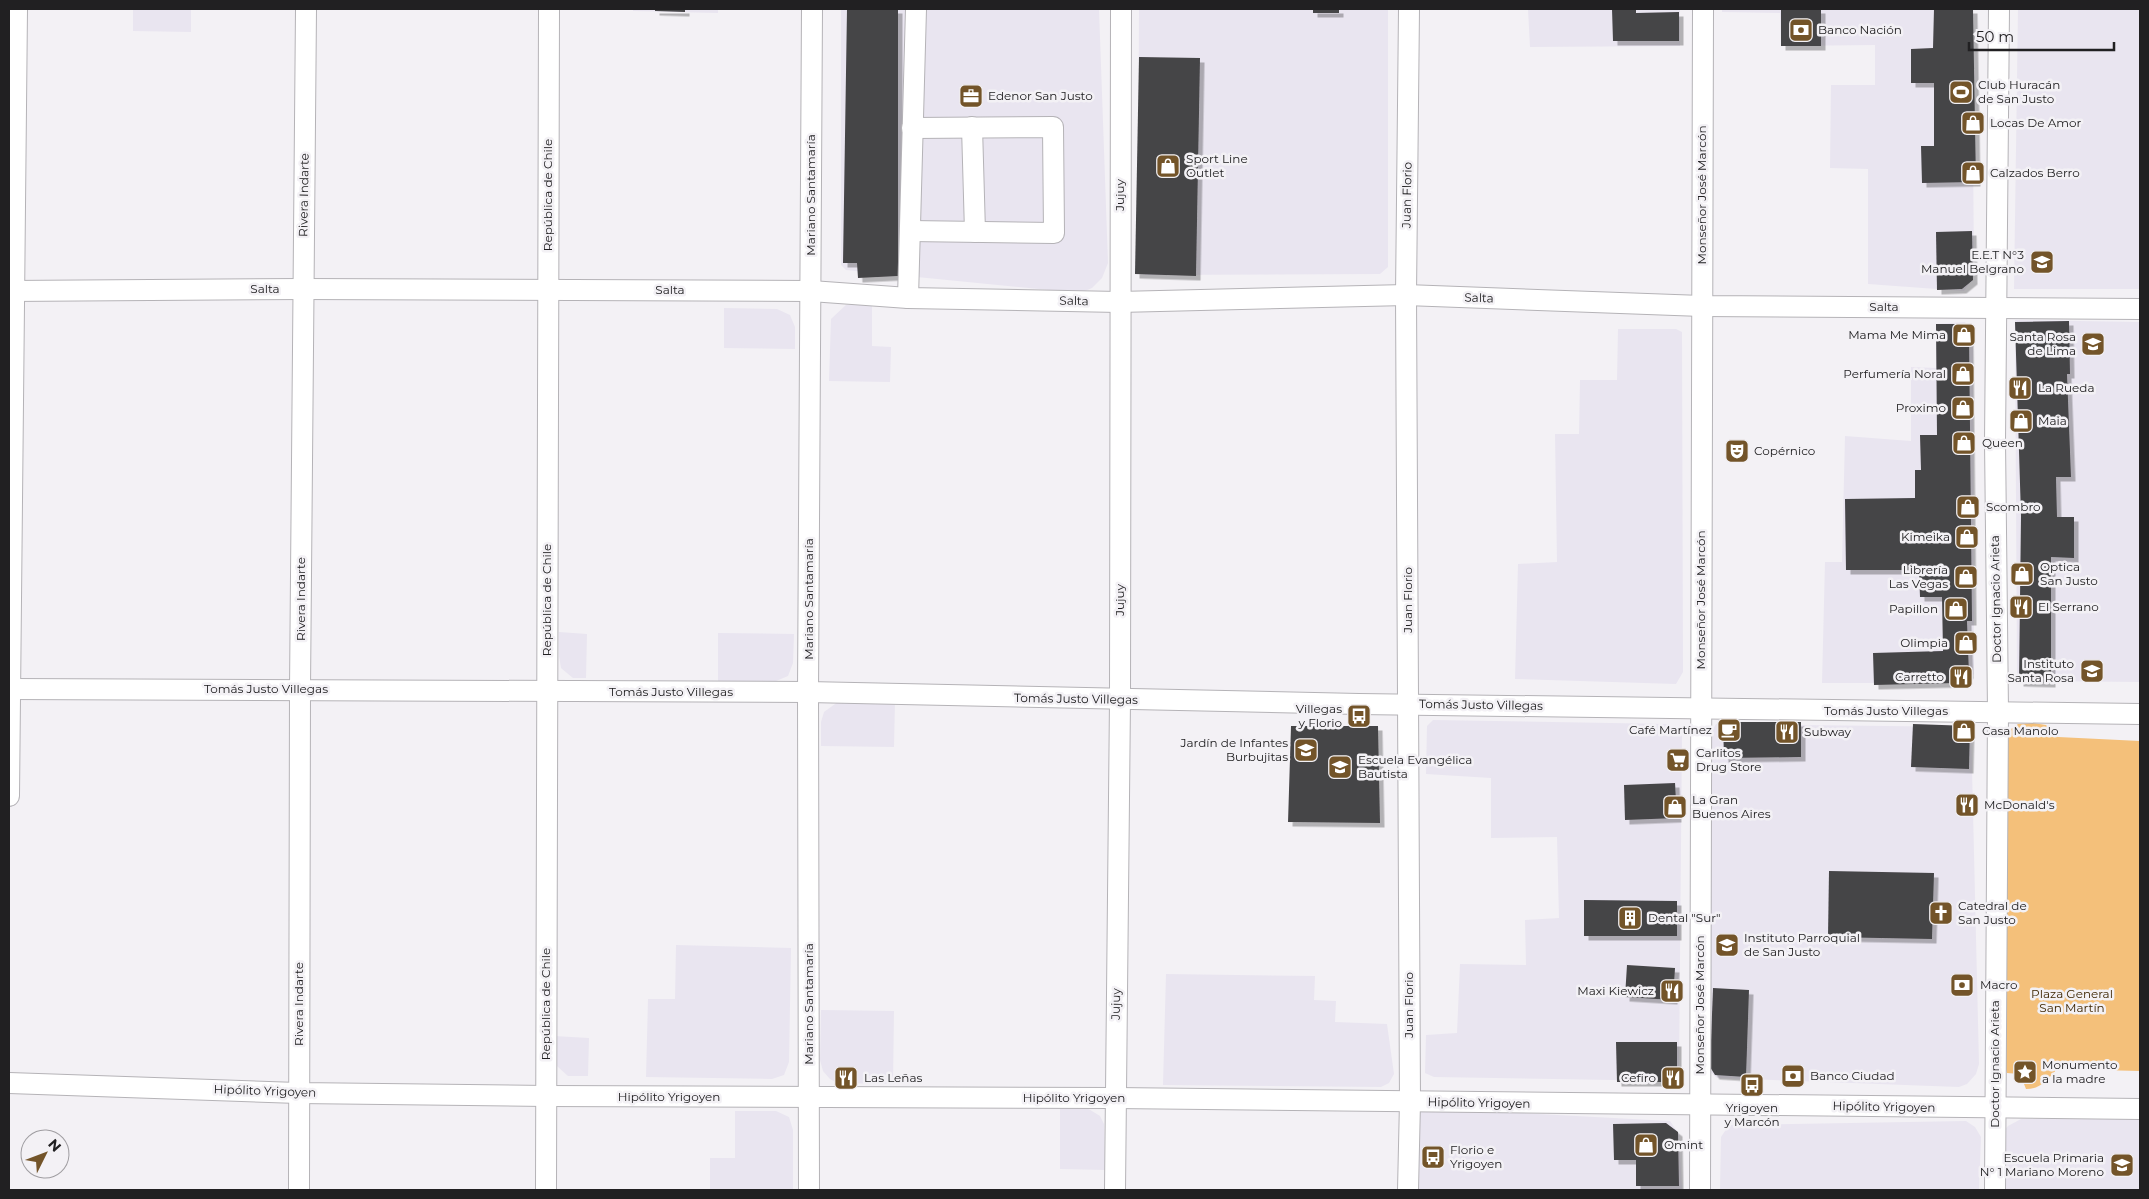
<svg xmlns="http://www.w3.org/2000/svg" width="2149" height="1199" viewBox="0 0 2149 1199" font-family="Montserrat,sans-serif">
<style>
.built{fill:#e9e5f0}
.green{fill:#f4c07a}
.building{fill:#454447;filter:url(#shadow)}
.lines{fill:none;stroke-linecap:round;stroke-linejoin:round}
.minor-casing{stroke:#b5b3b7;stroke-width:22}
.minor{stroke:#fff;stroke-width:20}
.labels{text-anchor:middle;stroke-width:5;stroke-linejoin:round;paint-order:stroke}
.poi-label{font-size:12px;fill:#212022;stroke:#f3f1f5;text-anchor:start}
.street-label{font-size:12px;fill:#212022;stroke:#f3f1f5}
.park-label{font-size:12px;fill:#3d2500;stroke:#f3f1f5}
</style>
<defs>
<filter id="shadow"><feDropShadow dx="4.5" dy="4.5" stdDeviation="0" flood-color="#0004"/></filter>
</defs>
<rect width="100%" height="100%" fill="#f3f1f5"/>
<g class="built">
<polygon points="133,9 191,9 191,32 133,31"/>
<rect x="386" y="9" width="85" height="1"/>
<polygon points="633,9 718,9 718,13 633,11"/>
<polygon points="841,9 1099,9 1108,263 1102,278 1092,288 1080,293 846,270 841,265"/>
<polygon points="1139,9 1388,9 1388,267 1380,274 1145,275 1138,273"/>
<polygon points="1528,9 1680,9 1680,46 1530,47"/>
<polygon points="1722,9 1972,9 1974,276 1964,291 1868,284 1868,169 1830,168 1831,85 1875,85 1875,45 1781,46 1780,13 1722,12"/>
<polygon points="2018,9 2140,9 2140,289 2014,289"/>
<polygon points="872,304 872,346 891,347 890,382 829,381 831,319 846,305"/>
<polygon points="724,308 777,309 790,315 795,327 795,349 724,348"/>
<polygon points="2015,320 2140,322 2140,682 2028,681 2017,675"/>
<polygon points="1965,322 1973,334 1974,674 1963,683 1822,683 1825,562 1842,562 1845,436 1911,441 1911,367 1936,368 1936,324"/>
<polygon points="1618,329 1676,329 1682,332 1683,672 1676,684 1515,679 1518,564 1557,562 1555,434 1579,434 1580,380 1617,380"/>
<polygon points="559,632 587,634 586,678 573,678 561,668 559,656"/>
<polygon points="718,633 794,634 793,663 788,676 776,681 718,681"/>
<polygon points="842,699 895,700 894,747 821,746 821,722 824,712"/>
<polygon points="1433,720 1668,724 1682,734 1679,1073 1671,1081 1434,1077 1425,1073 1426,1035 1457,1033 1460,964 1526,965 1525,920 1559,918 1557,837 1491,838 1491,778 1426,774 1427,726"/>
<polygon points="1716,724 1971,727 1979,1064 1976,1074 1967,1084 1959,1087 1717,1078 1709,1071 1711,733"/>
<polygon points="676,945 791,948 789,1062 784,1075 772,1079 646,1077 648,999 675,999"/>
<polygon points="1166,974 1315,976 1314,1000 1336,1001 1335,1022 1387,1024 1394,1074 1389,1083 1381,1087 1163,1085"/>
<polygon points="821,1010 894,1011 893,1084 837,1083 830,1079 823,1071 820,1060"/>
<polygon points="554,1036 589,1038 588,1076 568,1076 557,1066 554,1055"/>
<polygon points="1060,1108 1087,1108 1100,1116 1104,1124 1105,1170 1060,1169"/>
<polygon points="1426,1108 1670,1121 1679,1134 1682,1190 1416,1190 1419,1114"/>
<polygon points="735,1111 776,1111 789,1117 793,1130 793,1190 710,1190 710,1158 735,1158"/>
<polygon points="2140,1118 2140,1190 2002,1190 2001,1134 2008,1126 2021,1119"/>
<polygon points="1966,1121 1975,1127 1981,1137 1979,1190 1720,1190 1721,1137 1729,1125"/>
</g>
<path class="green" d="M2033,723L2046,725L2058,737L2140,741V1071L2057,1069C2047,1080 2041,1089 2026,1089L2020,1074L2007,1073L2003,1060L2007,732L2018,724Z"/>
<g class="building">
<polygon points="655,9 685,9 685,12 655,11"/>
<polygon points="847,9 898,9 898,276 858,278 857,263 843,263"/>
<rect x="1313" y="9" width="26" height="4"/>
<polygon points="1612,9 1636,9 1636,13 1679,12 1679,41 1613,41"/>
<rect x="1781" y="9" width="40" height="37"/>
<polygon points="1934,9 1973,9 1976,182 1922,183 1921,146 1934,146 1934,83 1911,83 1911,49 1933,48"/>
<polygon points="1139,57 1200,58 1196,276 1135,274"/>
<polygon points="1972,231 1973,280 1962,289 1937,290 1936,232"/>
<polygon points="2069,321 2070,374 2067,374 2071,477 2056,477 2057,517 2074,517 2074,558 2051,557 2051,683 2019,682 2021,516 2015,322"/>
<polygon points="1936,324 1961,324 1969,331 1972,621 1967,621 1969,674 1958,683 1874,685 1873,653 1943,651 1942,597 1920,597 1919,570 1846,570 1845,499 1915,498 1915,470 1921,470 1920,435 1937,435"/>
<polygon points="1723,722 1801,722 1801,757 1724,758"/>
<polygon points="1913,724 1970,726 1969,769 1911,767"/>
<polygon points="1291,726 1378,726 1380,823 1288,822"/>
<polygon points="1675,783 1677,818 1625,820 1624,785"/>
<polygon points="1829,871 1934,873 1932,939 1828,937"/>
<polygon points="1584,900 1677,901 1677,936 1584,936"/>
<polygon points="1627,965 1675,968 1673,1000 1625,997"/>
<polygon points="1713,988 1749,990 1746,1077 1715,1075 1710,1067"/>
<polygon points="1616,1042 1677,1042 1677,1082 1617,1082"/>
<polygon points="1666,1123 1678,1132 1679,1186 1636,1186 1636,1160 1614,1160 1613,1124"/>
</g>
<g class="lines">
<g class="minor-casing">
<g id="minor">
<polyline points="972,127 975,232"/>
<polyline points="910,231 1054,233 1053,127 912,128"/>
<polyline points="9,291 303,289 811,291 908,298 1119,302 1406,295 1702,306 2140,309"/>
<polyline points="908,298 916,9"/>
<polyline points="11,689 808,692 1359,704 2140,714"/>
<polyline points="9,796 17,9"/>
<polyline points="9,1083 298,1093 546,1096 1115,1098 2140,1109"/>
<polyline points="299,1190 300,689 306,9"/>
<polyline points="546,1190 549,9"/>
<polyline points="809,1190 808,692 812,9"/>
<polyline points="1115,1190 1120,700 1121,9"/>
<polyline points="1408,1190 1410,1102 1406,295 1409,9"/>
<polyline points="1700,1190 1703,9"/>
<polyline points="1995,1190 1998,711 1995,441 1999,9"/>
</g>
</g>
<use href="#minor" class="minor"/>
</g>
<defs>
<g id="bank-square" transform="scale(1.25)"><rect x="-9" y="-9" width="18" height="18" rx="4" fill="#735429" stroke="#f3f1f5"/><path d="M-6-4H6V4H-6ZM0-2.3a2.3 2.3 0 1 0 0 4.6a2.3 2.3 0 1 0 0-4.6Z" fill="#fff"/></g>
<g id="stadium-square" transform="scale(1.25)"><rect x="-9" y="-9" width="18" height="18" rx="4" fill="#735429" stroke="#f3f1f5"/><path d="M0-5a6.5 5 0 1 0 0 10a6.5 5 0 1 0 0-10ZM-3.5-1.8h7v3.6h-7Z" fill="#fff"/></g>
<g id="office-square" transform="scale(1.25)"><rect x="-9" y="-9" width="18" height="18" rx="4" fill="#735429" stroke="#f3f1f5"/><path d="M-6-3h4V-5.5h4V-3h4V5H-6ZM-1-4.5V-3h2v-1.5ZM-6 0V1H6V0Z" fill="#fff"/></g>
<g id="shop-square" transform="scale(1.25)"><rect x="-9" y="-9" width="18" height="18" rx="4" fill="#735429" stroke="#f3f1f5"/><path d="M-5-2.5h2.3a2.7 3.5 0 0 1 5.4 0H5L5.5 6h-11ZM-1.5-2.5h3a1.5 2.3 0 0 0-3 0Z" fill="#fff"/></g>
<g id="school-square" transform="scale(1.25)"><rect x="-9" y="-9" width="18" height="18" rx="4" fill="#735429" stroke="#f3f1f5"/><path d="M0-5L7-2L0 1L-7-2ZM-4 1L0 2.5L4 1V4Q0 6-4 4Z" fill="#fff"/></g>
<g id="restaurant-square" transform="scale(1.25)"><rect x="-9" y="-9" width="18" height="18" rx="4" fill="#735429" stroke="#f3f1f5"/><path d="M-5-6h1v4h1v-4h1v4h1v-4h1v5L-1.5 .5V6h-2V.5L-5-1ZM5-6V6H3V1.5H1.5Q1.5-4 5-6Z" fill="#fff"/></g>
<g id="theatre-square" transform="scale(1.25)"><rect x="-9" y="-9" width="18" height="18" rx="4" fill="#735429" stroke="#f3f1f5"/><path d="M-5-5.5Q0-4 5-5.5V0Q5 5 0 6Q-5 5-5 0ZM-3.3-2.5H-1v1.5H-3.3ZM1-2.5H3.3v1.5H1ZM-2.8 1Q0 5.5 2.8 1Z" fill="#fff"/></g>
<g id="bus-square" transform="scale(1.25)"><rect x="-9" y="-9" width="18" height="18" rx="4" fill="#735429" stroke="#f3f1f5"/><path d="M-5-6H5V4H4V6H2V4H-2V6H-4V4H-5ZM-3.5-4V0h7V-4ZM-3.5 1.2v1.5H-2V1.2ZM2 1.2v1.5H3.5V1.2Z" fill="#fff"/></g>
<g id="cafe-square" transform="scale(1.25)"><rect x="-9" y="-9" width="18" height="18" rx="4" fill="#735429" stroke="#f3f1f5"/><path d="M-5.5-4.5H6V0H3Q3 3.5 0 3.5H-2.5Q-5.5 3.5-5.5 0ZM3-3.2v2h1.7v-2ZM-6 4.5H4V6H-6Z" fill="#fff"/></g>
<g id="supermarket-square" transform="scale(1.25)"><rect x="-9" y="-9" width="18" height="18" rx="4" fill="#735429" stroke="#f3f1f5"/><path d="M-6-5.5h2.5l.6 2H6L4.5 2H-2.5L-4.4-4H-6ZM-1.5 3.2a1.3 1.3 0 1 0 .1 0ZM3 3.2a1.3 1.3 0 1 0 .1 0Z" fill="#fff"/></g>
<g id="church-square" transform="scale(1.25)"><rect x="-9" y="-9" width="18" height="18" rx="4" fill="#735429" stroke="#f3f1f5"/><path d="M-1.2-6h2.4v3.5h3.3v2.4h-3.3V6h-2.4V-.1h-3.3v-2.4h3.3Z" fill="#fff"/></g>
<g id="building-square" transform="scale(1.25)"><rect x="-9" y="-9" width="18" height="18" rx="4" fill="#735429" stroke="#f3f1f5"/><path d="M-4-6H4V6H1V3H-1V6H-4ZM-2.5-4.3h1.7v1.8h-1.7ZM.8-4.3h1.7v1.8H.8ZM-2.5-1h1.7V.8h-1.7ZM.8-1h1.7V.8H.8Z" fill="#fff"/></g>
<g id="sight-square" transform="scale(1.25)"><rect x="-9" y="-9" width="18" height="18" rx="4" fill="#735429" stroke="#f3f1f5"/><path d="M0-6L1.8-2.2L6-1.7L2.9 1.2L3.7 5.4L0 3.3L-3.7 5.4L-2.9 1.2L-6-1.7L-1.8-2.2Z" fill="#fff"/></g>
</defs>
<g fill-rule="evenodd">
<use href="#bank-square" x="1801" y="30"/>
<use href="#stadium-square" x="1961" y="92"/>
<use href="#office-square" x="971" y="96"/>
<use href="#shop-square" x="1973" y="123"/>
<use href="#shop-square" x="1168" y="166"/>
<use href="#shop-square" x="1973" y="173"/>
<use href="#school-square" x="2042" y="262"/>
<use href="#shop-square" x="1964" y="335"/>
<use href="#school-square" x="2093" y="344"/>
<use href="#shop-square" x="1963" y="374"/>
<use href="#restaurant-square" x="2020" y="388"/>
<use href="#shop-square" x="1963" y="408"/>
<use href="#shop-square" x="2021" y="421"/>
<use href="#shop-square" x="1964" y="443"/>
<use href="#theatre-square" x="1737" y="451"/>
<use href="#shop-square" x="1968" y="507"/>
<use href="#shop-square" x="1967" y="537"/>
<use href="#shop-square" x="2022" y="574"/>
<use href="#shop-square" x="1966" y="577"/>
<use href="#restaurant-square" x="2021" y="607"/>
<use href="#shop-square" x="1956" y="609"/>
<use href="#shop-square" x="1966" y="643"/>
<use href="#school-square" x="2092" y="671"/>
<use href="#restaurant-square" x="1961" y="677"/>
<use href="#bus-square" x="1359" y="716"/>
<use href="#cafe-square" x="1729" y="730"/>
<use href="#shop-square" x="1964" y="731"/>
<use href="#restaurant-square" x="1787" y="732"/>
<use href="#school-square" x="1306" y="750"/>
<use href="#supermarket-square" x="1678" y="760"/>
<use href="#school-square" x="1340" y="767"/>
<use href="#restaurant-square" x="1967" y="805"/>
<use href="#shop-square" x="1675" y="807"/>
<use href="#church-square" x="1941" y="913"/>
<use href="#building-square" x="1630" y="918"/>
<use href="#school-square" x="1727" y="945"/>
<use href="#bank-square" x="1962" y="985"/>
<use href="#restaurant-square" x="1672" y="991"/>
<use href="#sight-square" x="2025" y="1072"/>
<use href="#bank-square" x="1793" y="1076"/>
<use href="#restaurant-square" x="846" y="1078"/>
<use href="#restaurant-square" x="1673" y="1078"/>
<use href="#bus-square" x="1752" y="1085"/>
<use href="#shop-square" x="1646" y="1145"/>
<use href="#bus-square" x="1433" y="1157"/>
<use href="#school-square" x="2122" y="1165"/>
</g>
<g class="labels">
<g class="poi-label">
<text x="1818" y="34">Banco Nación</text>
<text x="1978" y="89">Club Huracán<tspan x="1978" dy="14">de San Justo</tspan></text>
<text x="988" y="100">Edenor San Justo</text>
<text x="1990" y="127">Locas De Amor</text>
<text x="1186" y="163">Sport Line<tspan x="1186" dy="14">Outlet</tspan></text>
<text x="1990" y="177">Calzados Berro</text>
<text x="2024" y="259" text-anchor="end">E.E.T N°3<tspan x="2024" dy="14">Manuel Belgrano</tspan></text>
<text x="1946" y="339" text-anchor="end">Mama Me Mima</text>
<text x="2076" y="341" text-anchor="end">Santa Rosa<tspan x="2076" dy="14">de Lima</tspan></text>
<text x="1946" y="378" text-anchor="end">Perfumería Noral</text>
<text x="2038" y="392">La Rueda</text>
<text x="1946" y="412" text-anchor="end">Proximo</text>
<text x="2038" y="425">Maia</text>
<text x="1982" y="447">Queen</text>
<text x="1754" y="455">Copérnico</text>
<text x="1986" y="511">Scombro</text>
<text x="1950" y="541" text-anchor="end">Kimeika</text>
<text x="2040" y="571">Optica<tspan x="2040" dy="14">San Justo</tspan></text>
<text x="1948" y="574" text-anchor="end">Librería<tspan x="1948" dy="14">Las Vegas</tspan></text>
<text x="2038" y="611">El Serrano</text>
<text x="1938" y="613" text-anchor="end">Papillon</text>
<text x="1948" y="647" text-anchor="end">Olimpia</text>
<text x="2074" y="668" text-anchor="end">Instituto<tspan x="2074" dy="14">Santa Rosa</tspan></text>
<text x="1944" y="681" text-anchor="end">Carretto</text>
<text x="1342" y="713" text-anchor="end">Villegas<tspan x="1342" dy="14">y Florio</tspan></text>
<text x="1712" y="734" text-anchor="end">Café Martínez</text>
<text x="1982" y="735">Casa Manolo</text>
<text x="1804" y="736">Subway</text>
<text x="1288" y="747" text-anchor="end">Jardín de Infantes<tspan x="1288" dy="14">Burbujitas</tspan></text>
<text x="1696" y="757">Carlitos<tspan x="1696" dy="14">Drug Store</tspan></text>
<text x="1358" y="764">Escuela Evangélica<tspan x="1358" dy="14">Bautista</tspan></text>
<text x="1692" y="804">La Gran<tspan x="1692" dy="14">Buenos Aires</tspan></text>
<text x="1984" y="809">McDonald's</text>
<text x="1958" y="910">Catedral de<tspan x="1958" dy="14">San Justo</tspan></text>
<text x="1648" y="922">Dental "Sur"</text>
<text x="1744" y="942">Instituto Parroquial<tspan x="1744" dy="14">de San Justo</tspan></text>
<text x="1980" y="989">Macro</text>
<text x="1654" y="995" text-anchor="end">Maxi Kiewicz</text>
<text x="2042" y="1069">Monumento<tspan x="2042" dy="14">a la madre</tspan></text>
<text x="1810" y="1080">Banco Ciudad</text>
<text x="864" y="1082">Las Leñas</text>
<text x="1656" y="1082" text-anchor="end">Cefiro</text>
<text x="1752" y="1112" text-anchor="middle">Yrigoyen<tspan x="1752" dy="14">y Marcón</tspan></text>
<text x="1664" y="1149">Omint</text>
<text x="1450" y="1154">Florio e<tspan x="1450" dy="14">Yrigoyen</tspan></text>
<text x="2104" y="1162" text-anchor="end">Escuela Primaria<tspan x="2104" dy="14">N° 1 Mariano Moreno</tspan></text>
</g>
<g class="street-label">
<text transform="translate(304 195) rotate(-89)" y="4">Rivera Indarte</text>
<text transform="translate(548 195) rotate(-90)" y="4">República de Chile</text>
<text transform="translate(811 195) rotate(-90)" y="4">Mariano Santamaría</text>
<text transform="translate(1120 195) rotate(-90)" y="4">Jujuy</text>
<text transform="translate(1407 195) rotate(-89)" y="4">Juan Florio</text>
<text transform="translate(1702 195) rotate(-90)" y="4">Monseñor José Marcón</text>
<text x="265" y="293">Salta</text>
<text x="670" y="294">Salta</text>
<text transform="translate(1479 298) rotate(2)" y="4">Salta</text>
<text transform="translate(1074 301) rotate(1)" y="4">Salta</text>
<text x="1884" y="311">Salta</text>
<text transform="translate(301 599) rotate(-90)" y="4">Rivera Indarte</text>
<text transform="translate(809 599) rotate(-90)" y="4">Mariano Santamaría</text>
<text transform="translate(1996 599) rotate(-91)" y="4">Doctor Ignacio Arieta</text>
<text transform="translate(547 600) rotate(-90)" y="4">República de Chile</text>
<text transform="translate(1120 600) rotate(-90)" y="4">Jujuy</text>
<text transform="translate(1408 600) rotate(-90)" y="4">Juan Florio</text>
<text transform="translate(1701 600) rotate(-90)" y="4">Monseñor José Marcón</text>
<text x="266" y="693">Tomás Justo Villegas</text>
<text x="671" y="696">Tomás Justo Villegas</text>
<text transform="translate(1076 699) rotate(1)" y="4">Tomás Justo Villegas</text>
<text transform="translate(1481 705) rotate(1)" y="4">Tomás Justo Villegas</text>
<text x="1886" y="715">Tomás Justo Villegas</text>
<text transform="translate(299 1004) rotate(-90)" y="4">Rivera Indarte</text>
<text transform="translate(546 1004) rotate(-90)" y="4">República de Chile</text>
<text transform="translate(809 1004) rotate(-90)" y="4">Mariano Santamaría</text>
<text transform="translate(1116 1004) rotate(-89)" y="4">Jujuy</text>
<text transform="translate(1409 1005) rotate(-90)" y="4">Juan Florio</text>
<text transform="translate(1700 1005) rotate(-90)" y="4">Monseñor José Marcón</text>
<text transform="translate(1995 1064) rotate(-90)" y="4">Doctor Ignacio Arieta</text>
<text transform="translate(265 1091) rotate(2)" y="4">Hipólito Yrigoyen</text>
<text x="669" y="1101">Hipólito Yrigoyen</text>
<text x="1074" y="1102">Hipólito Yrigoyen</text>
<text transform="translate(1479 1103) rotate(1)" y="4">Hipólito Yrigoyen</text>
<text transform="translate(1884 1107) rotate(1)" y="4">Hipólito Yrigoyen</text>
</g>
<g class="park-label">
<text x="2072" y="998">Plaza General<tspan x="2072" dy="14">San Martín</tspan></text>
</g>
</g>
<rect width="2149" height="1199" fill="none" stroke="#212022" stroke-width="20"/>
<g transform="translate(45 1154) rotate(48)"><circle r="24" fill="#f3f1f5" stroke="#9f9da1"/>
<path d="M0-4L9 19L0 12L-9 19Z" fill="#735429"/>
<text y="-8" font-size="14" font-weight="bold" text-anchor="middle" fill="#212022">N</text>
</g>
<path d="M1969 42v8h145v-8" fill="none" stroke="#212022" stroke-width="2.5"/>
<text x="1976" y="42" font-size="15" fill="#212022" stroke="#f3f1f5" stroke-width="4" paint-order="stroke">50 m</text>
</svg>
